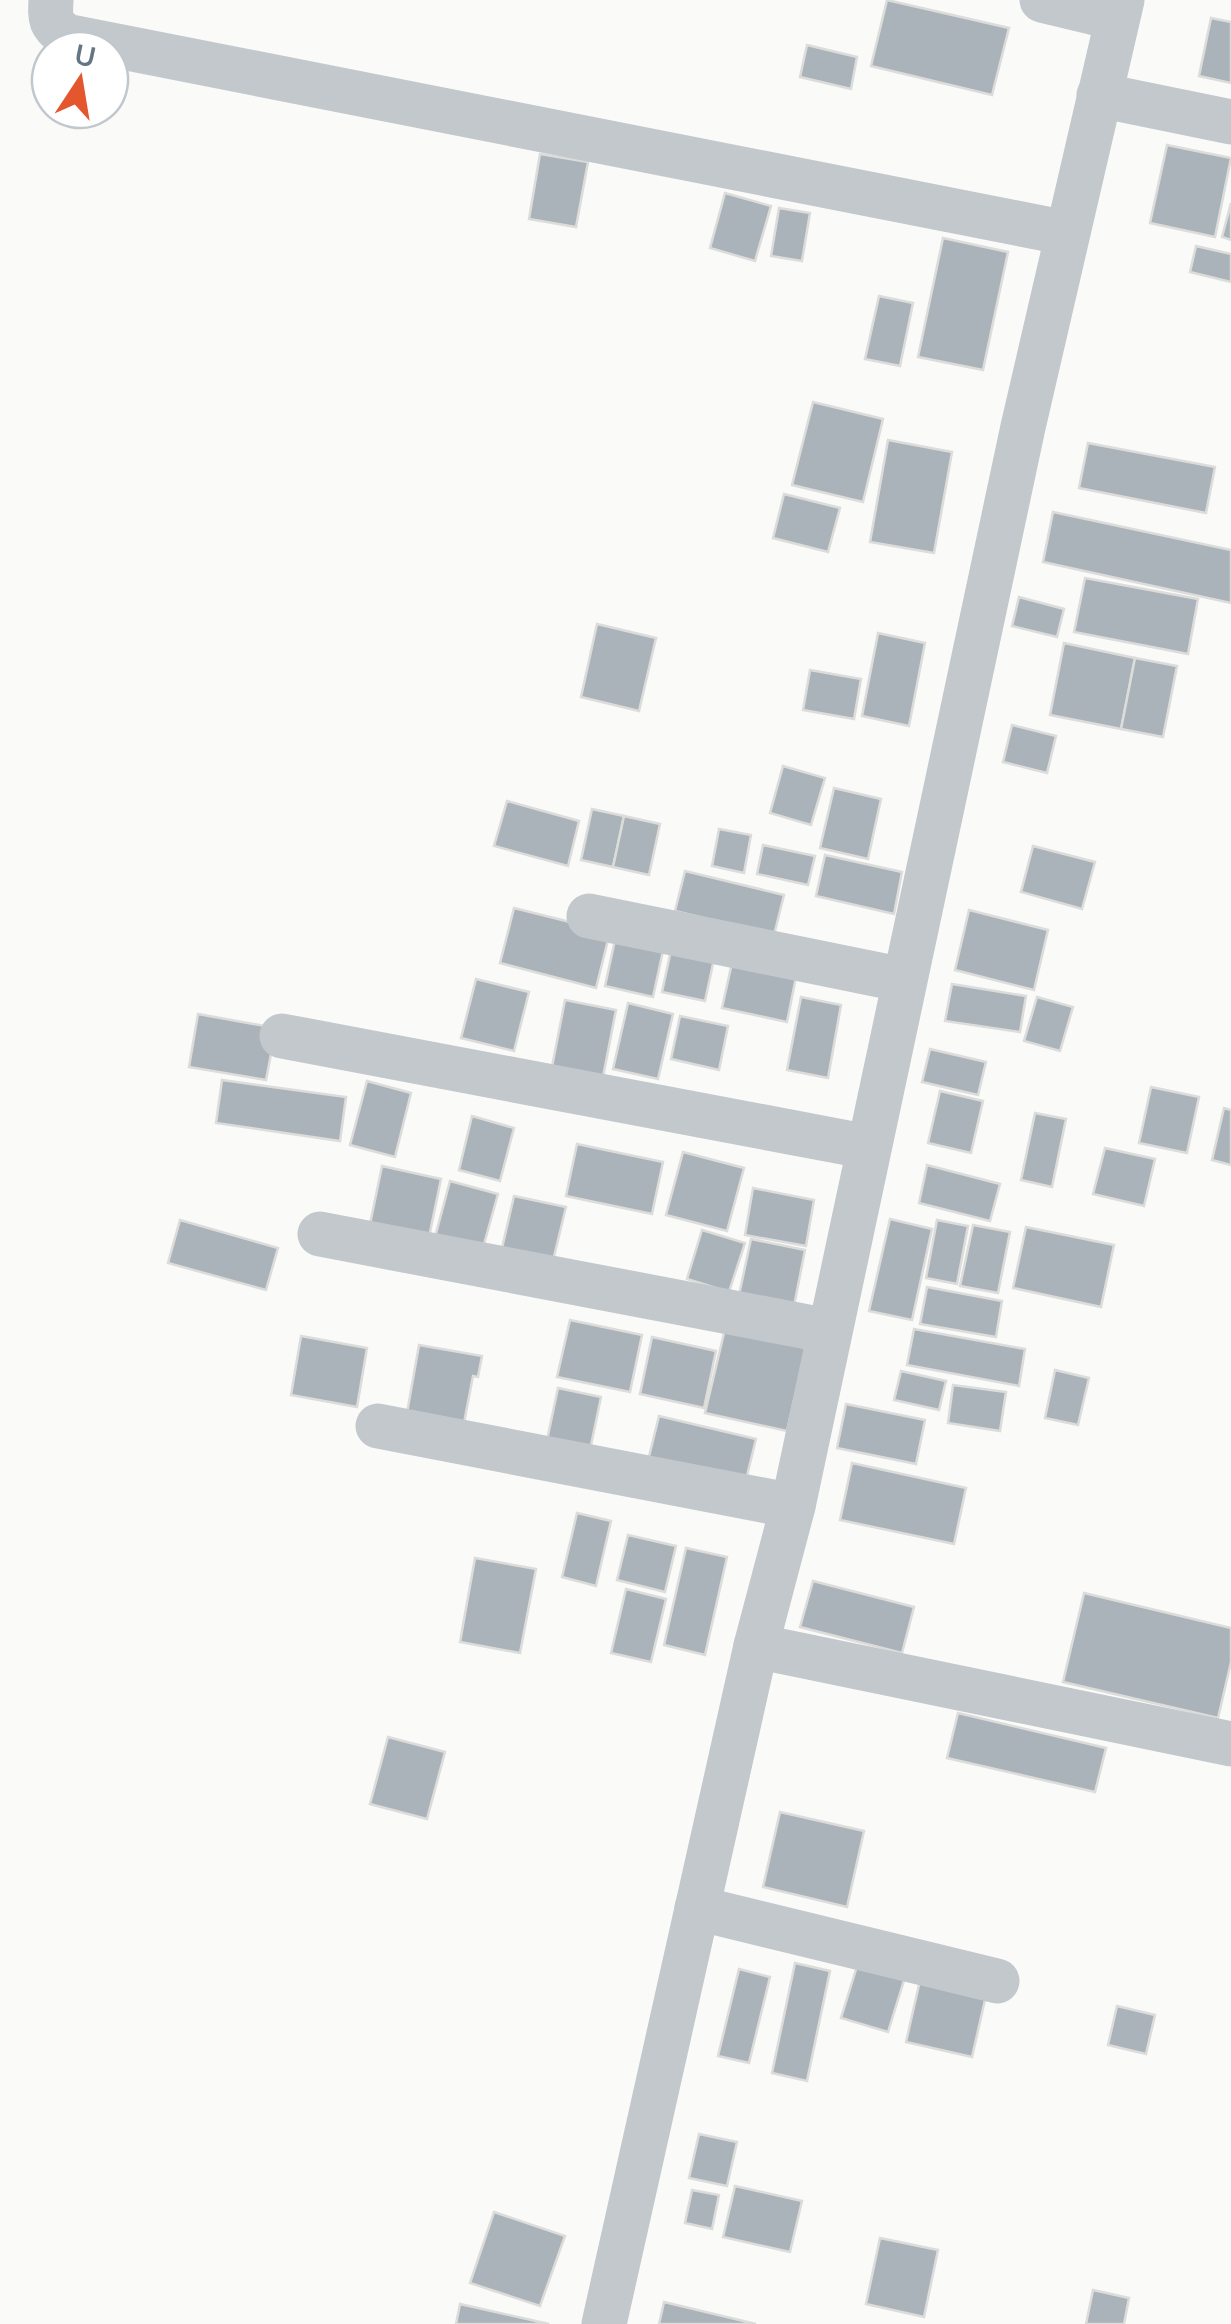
<svg xmlns="http://www.w3.org/2000/svg" width="1231" height="2324" viewBox="0 0 1231 2324" font-family="'Nunito Sans',sans-serif">
<style>
.building{fill:#aab3b9;stroke:#dcdcda;stroke-width:2.5}
.lines{fill:none;stroke-linecap:round;stroke-linejoin:round}
.minor{stroke:#c3c8cc;stroke-width:45}
</style>
<rect width="100%" height="100%" fill="#fafaf8"/>
<g class="building">
<polygon points="887,0 1009,28 992,95 871,66"/>
<polygon points="1211,18 1231,22 1231,83 1199,76"/>
<polygon points="807,45 857,57 851,89 800,77"/>
<polygon points="1167,145 1231,158 1215,237 1150,223"/>
<polygon points="540,154 588,162 576,227 529,219"/>
<polygon points="725,193 771,206 755,261 710,248"/>
<polygon points="1231,203 1231,240 1222,237"/>
<polygon points="779,208 810,213 802,261 771,256"/>
<polygon points="943,238 1008,252 983,370 918,357"/>
<polygon points="1196,246 1231,254 1231,282 1190,272"/>
<polygon points="879,296 913,303 900,366 865,359"/>
<polygon points="813,402 883,419 863,502 792,485"/>
<polygon points="888,440 952,452 934,553 870,542"/>
<polygon points="1088,443 1215,467 1206,513 1079,488"/>
<polygon points="784,494 840,508 828,552 773,538"/>
<polygon points="1053,512 1231,550 1231,603 1043,562"/>
<polygon points="1085,578 1198,599 1188,654 1074,632"/>
<polygon points="1019,597 1064,609 1057,637 1012,626"/>
<polygon points="597,624 656,638 639,711 581,697"/>
<polygon points="878,633 925,643 909,726 862,716"/>
<polygon points="1064,643 1135,658 1121,729 1050,715"/>
<polygon points="1135,658 1177,666 1163,737 1121,729"/>
<polygon points="810,670 861,679 854,719 803,710"/>
<polygon points="1012,725 1056,736 1047,773 1003,762"/>
<polygon points="783,766 825,778 811,825 770,813"/>
<polygon points="834,788 881,799 868,859 820,848"/>
<polygon points="507,801 579,821 568,866 494,846"/>
<polygon points="592,809 624,816 613,867 581,860"/>
<polygon points="624,816 660,824 649,875 613,867"/>
<polygon points="719,829 751,835 744,873 712,866"/>
<polygon points="763,845 815,856 808,885 757,874"/>
<polygon points="1033,846 1095,862 1082,909 1021,892"/>
<polygon points="825,855 902,872 894,914 816,896"/>
<polygon points="685,871 784,895 774,935 675,911"/>
<polygon points="514,908 610,932 596,988 500,963"/>
<polygon points="969,910 1048,930 1034,990 955,970"/>
<polygon points="618,926 666,937 653,997 605,986"/>
<polygon points="674,936 717,945 705,1001 662,992"/>
<polygon points="733,958 797,972 787,1022 722,1008"/>
<polygon points="476,979 529,992 514,1051 461,1038"/>
<polygon points="952,984 1026,996 1020,1032 945,1021"/>
<polygon points="801,997 841,1005 828,1078 787,1070"/>
<polygon points="1037,997 1073,1007 1060,1051 1024,1041"/>
<polygon points="565,1000 616,1010 602,1082 551,1072"/>
<polygon points="628,1003 673,1014 658,1079 613,1069"/>
<polygon points="198,1014 276,1028 266,1080 189,1067"/>
<polygon points="680,1016 728,1026 719,1070 671,1059"/>
<polygon points="930,1049 986,1062 978,1095 922,1082"/>
<polygon points="222,1080 346,1097 340,1141 216,1123"/>
<polygon points="367,1081 411,1093 395,1157 350,1145"/>
<polygon points="1151,1087 1199,1097 1187,1153 1139,1143"/>
<polygon points="940,1091 983,1101 971,1153 928,1143"/>
<polygon points="1224,1108 1231,1110 1231,1165 1212,1160"/>
<polygon points="1035,1113 1066,1119 1052,1187 1021,1180"/>
<polygon points="472,1116 514,1128 500,1181 459,1170"/>
<polygon points="577,1144 663,1162 652,1214 566,1196"/>
<polygon points="1105,1148 1155,1159 1144,1206 1093,1194"/>
<polygon points="683,1152 744,1168 727,1231 666,1215"/>
<polygon points="927,1165 1000,1184 990,1221 919,1203"/>
<polygon points="382,1166 441,1179 428,1242 369,1229"/>
<polygon points="450,1181 498,1194 481,1255 434,1241"/>
<polygon points="753,1188 814,1200 806,1246 745,1235"/>
<polygon points="514,1196 566,1207 550,1273 499,1261"/>
<polygon points="890,1219 932,1229 912,1320 869,1311"/>
<polygon points="180,1220 278,1248 266,1290 168,1263"/>
<polygon points="937,1220 968,1226 957,1284 926,1278"/>
<polygon points="973,1225 1010,1232 998,1293 960,1286"/>
<polygon points="1026,1227 1114,1245 1101,1307 1013,1288"/>
<polygon points="702,1230 745,1243 729,1292 687,1279"/>
<polygon points="751,1239 805,1250 794,1306 739,1295"/>
<polygon points="927,1287 1002,1301 996,1337 920,1324"/>
<polygon points="570,1320 642,1335 630,1392 557,1377"/>
<polygon points="725,1329 806,1348 787,1431 705,1413"/>
<polygon points="914,1329 1025,1349 1019,1386 907,1365"/>
<polygon points="301,1336 367,1348 357,1407 291,1395"/>
<polygon points="652,1337 716,1351 704,1408 640,1394"/>
<polygon points="419,1345 482,1356 478,1377 473,1376 464,1423 407,1413"/>
<polygon points="1055,1370 1089,1378 1078,1425 1045,1418"/>
<polygon points="901,1371 946,1381 939,1410 894,1400"/>
<polygon points="953,1385 1006,1392 1000,1431 948,1423"/>
<polygon points="558,1388 601,1397 589,1455 546,1445"/>
<polygon points="846,1404 925,1420 916,1464 837,1448"/>
<polygon points="659,1416 756,1439 742,1496 645,1473"/>
<polygon points="852,1463 966,1488 954,1544 840,1520"/>
<polygon points="577,1513 611,1521 596,1586 562,1577"/>
<polygon points="628,1535 676,1546 665,1592 617,1580"/>
<polygon points="686,1548 727,1557 705,1655 664,1645"/>
<polygon points="475,1558 536,1569 520,1653 460,1642"/>
<polygon points="813,1581 914,1607 902,1653 800,1627"/>
<polygon points="626,1589 666,1599 651,1662 611,1653"/>
<polygon points="1084,1593 1231,1628 1231,1662 1218,1718 1063,1682"/>
<polygon points="958,1713 1106,1748 1095,1792 947,1758"/>
<polygon points="388,1737 445,1752 427,1819 370,1804"/>
<polygon points="780,1812 864,1831 847,1907 763,1887"/>
<polygon points="795,1963 830,1971 807,2081 772,2073"/>
<polygon points="858,1963 905,1977 888,2032 841,2018"/>
<polygon points="739,1969 770,1977 749,2063 718,2056"/>
<polygon points="921,1976 987,1991 972,2057 906,2042"/>
<polygon points="1117,2006 1155,2015 1146,2054 1108,2045"/>
<polygon points="699,2134 737,2142 727,2186 689,2178"/>
<polygon points="735,2186 802,2201 790,2252 723,2237"/>
<polygon points="692,2190 719,2195 712,2229 685,2223"/>
<polygon points="494,2212 565,2236 540,2306 470,2283"/>
<polygon points="880,2238 938,2250 924,2317 866,2304"/>
<polygon points="1093,2290 1129,2298 1124,2324 1086,2324"/>
<polygon points="664,2302 756,2324 659,2324"/>
<polygon points="460,2304 549,2324 456,2324"/>
</g>
<g class="lines">
<g class="minor">
<path d="M51,0C50,20 50,24 66,36L1067,233"/>
<polyline points="1042,0 1117,18"/>
<polyline points="1099,95 1231,122"/>
<polyline points="589,916 904,980"/>
<polyline points="282,1036 869,1147"/>
<polyline points="320,1234 829,1331"/>
<polyline points="378,1426 793,1506"/>
<polyline points="756,1646 1231,1744"/>
<polyline points="697,1908 997,1981"/>
<polyline points="604,2324 756,1646 793,1506 1023,427 1122,0"/>
</g>
</g>
<g transform="translate(80 80) rotate(12)"><circle r="48" fill="#ffffff" stroke="#c1c8cd" stroke-width="2.5"/>
<path d="M0-8L18 38L0 25L-18 38Z" fill="#e4572e"/>
<text y="-15" font-size="28" font-weight="bold" text-anchor="middle" fill="#657683">U</text>
</g>
</svg>
